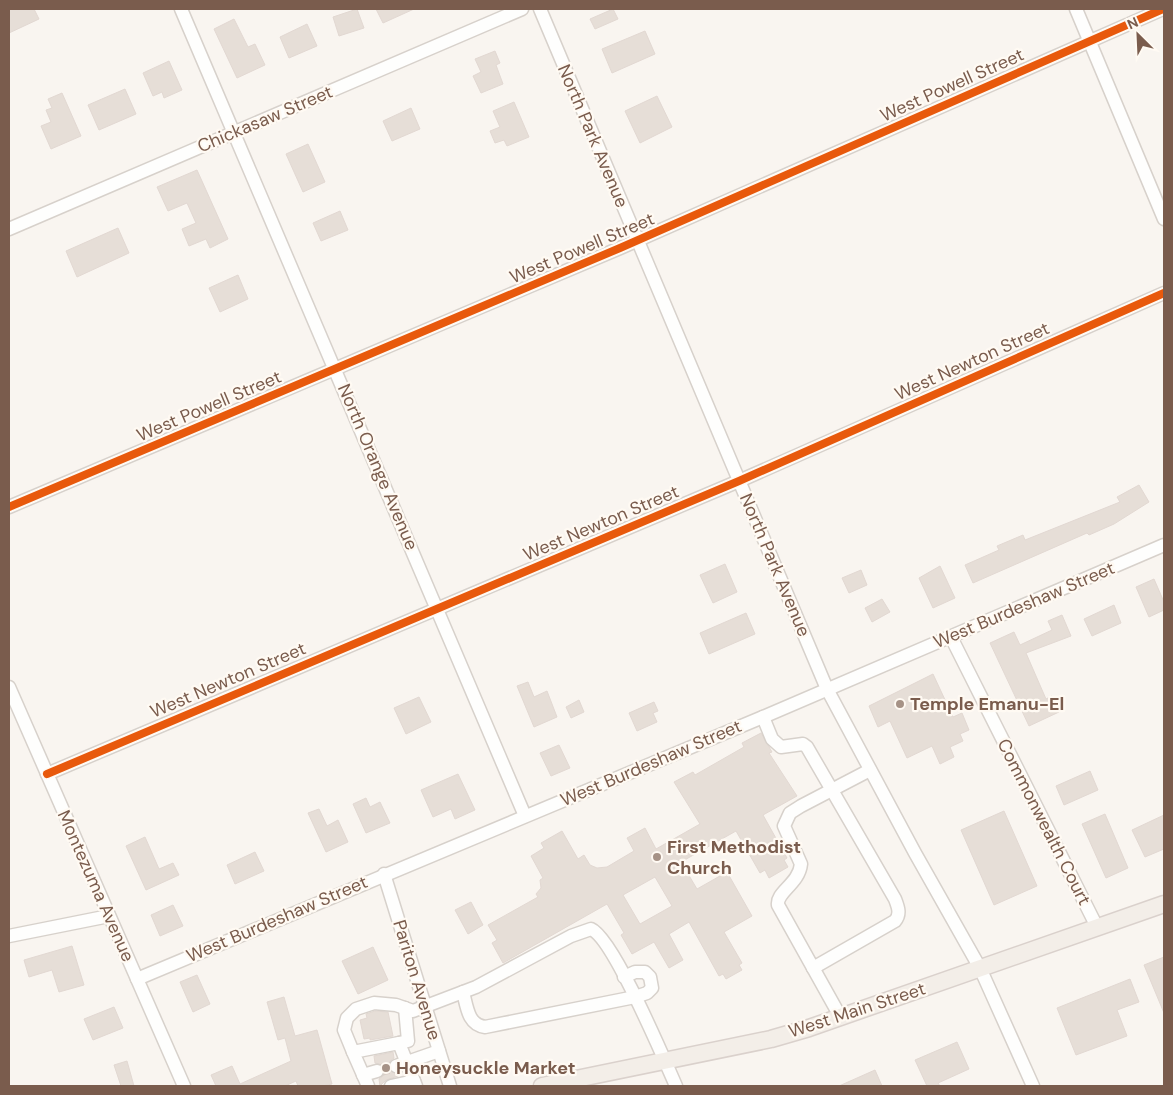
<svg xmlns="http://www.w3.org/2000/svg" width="1173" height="1095" viewBox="0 0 1173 1095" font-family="'DM Sans',sans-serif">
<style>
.building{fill:#e6ded7;stroke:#e2d8d2;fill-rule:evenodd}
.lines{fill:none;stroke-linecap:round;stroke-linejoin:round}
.minor-tunnel{stroke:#d9cfc7;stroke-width:12;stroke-dasharray:12 6;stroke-linecap:butt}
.minor-casing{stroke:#d7d1cb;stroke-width:15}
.major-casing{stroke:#dad1cc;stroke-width:19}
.minor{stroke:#fefefd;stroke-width:12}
.major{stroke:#f3eee8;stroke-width:16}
.cycleway-casing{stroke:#fffaf3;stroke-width:11}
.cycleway{stroke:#e8590c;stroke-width:8}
.poi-dot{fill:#a69286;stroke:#fffaf3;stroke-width:2}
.labels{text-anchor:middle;stroke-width:4.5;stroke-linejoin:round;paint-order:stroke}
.street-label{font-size:18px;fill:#7a5c4d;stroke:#fffaf3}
.poi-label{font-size:18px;font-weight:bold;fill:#7a5c4d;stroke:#fffaf3;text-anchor:start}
</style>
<rect width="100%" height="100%" fill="#f9f5f0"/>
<g class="building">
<polygon points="9,9 34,9 39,19 9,33"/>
<polygon points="357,9 364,28 339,36 333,17"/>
<polygon points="376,9 414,9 383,23"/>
<polygon points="613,9 618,19 595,29 590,19"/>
<polygon points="234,19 248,47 255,44 265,65 237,78 214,29"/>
<polygon points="307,24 317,46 289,58 280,37"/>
<polygon points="645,31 655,54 612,73 602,49"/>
<polygon points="495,51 500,63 496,65 503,84 481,93 473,76 481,72 475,59"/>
<polygon points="169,61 182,90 164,98 162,92 153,96 143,73"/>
<polygon points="125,89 136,114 99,130 88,105"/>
<polygon points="62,93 81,136 51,149 41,126 51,122 46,110 52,108 48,99"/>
<polygon points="657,96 672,127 640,143 625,111"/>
<polygon points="514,102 529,137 507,146 504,140 495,143 490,131 500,127 493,111"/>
<polygon points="411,108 420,129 392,141 383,121"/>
<polygon points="308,144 325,182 303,192 286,154"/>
<polygon points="197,170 228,239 210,248 206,239 189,246 182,229 196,223 187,203 168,211 157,187"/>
<polygon points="340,211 348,230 321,241 313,223"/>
<polygon points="118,228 129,253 77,277 66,251"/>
<polygon points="238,275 248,299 220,312 209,288"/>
<polygon points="1139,485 1149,502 1114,524 1089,535 1087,533 973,583 965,565 999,550 997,546 1023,535 1025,540 1120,502 1117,497"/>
<polygon points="725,564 737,592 713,603 700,575"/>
<polygon points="940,566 955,598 933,608 919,578"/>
<polygon points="861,570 867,585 849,593 842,578"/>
<polygon points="1154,579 1164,602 1164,610 1149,617 1136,587"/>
<polygon points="882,599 890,612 872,622 865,608"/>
<polygon points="1114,605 1121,623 1092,636 1084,619"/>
<polygon points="746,613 755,634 709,654 700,633"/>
<polygon points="1062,615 1071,636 1026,653 1046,699 1052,696 1059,712 1029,726 990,643 1014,632 1020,645 1052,630 1048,621"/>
<polygon points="933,674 953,717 962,713 969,730 960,734 963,741 950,747 954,757 940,764 932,746 907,758 890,721 878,727 869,706"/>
<polygon points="528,682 534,697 547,691 557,717 534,727 517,686"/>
<polygon points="419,697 431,722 406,734 394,708"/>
<polygon points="579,700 584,712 571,718 566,707"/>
<polygon points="654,702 658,711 653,713 657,722 637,731 629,713"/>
<path d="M761,733L772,752L769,753L797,796L763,815L787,858L784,860L788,867L769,878L765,870L760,873L736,831L681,862L697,889L727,872L752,916L724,932L742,963L739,965L742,970L726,979L723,974L719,976L689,922L669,934L683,960L669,968L654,942L632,954L621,935L624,933L607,904L503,963L492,943L497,940L488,925L538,897L536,894L541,888L540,880L543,878L531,856L544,848L541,843L562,831L578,859L584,855L590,865L597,868L607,867L634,851L627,838L645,828L656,849L700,824L674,782L693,772L695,775L744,747L742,743ZM655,877L672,906L640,924L623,895Z"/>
<polygon points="559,745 570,768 551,776 540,753"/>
<polygon points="1090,771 1098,790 1064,805 1056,786"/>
<polygon points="458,774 475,810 455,819 451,809 433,817 421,790"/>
<polygon points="366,798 370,807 380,802 390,823 366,833 353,804"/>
<polygon points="319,809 327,826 338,820 348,842 326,852 308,813"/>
<polygon points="1004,811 1037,886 994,905 961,830"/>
<polygon points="1105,814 1128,868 1106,878 1082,824"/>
<polygon points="1164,815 1164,849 1145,857 1132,830"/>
<polygon points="145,837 159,869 173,863 179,875 146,890 126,846"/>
<polygon points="255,852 264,871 235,884 227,865"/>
<polygon points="471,902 483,925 468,934 455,910"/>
<polygon points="173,905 183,926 160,936 151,915"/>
<polygon points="72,946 84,985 59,992 52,970 29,977 24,960"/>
<polygon points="373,947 388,980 358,994 342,961"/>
<polygon points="1164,957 1164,1013 1144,965"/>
<polygon points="197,975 210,1004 193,1012 180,982"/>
<polygon points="1130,979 1139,1002 1117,1010 1127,1036 1076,1055 1057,1008"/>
<polygon points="284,997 295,1036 317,1030 332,1084 323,1086 298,1086 296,1081 285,1086 216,1086 211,1075 232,1066 240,1084 291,1061 285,1038 278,1040 267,1002"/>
<polygon points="114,1007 123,1028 93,1040 84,1019"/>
<polygon points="375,1011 388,1012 393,1036 370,1040 370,1038 364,1039 360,1020 367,1018 366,1014"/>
<polygon points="957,1042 969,1069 938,1083 940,1086 927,1086 915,1060"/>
<polygon points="393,1052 394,1058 390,1061 388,1068 398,1076 386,1080 380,1086 379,1079 383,1076 385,1069 382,1065 375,1063 374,1056"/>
<polygon points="127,1061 134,1086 121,1086 114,1065"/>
<polygon points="875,1070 882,1086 839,1086"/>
</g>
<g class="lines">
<polyline class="minor-tunnel" points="377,1071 396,1066"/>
<g class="minor-casing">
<g id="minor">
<polyline points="181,9 525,816"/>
<polyline points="540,9 827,689 915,853 980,968 1033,1086"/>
<polyline points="1076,9 1164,219"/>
<polyline points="9,229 522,9"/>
<polyline points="9,507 620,248 1163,9"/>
<polyline points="951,637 1097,927"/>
<polyline points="9,687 184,1086"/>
<path d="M763,717L772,739L781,747L803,744L807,747L895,899C898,907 901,914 895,921L813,968"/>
<polyline points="47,774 739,481 1164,293"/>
<polyline points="384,874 450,1086"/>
<polyline points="9,936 109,916"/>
<polyline points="137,979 763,717 1164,545"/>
<path d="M463,992C467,1007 468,1025 485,1027L635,997L647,993L652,988L650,977L645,972H635L624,977"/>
<path d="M841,1018L778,905C776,892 799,884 801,864L784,826L790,813L801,806L870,770"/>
<polyline points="399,1043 408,1041 405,1008"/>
<path d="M353,1052L344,1030L347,1018L356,1009L374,1003L396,1005L413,1011L476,987L571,936L591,929C613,938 664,1059 676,1086"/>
<polyline points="396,1066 439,1051"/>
<polyline points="363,1075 377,1071"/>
<polyline points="368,1086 353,1052 399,1043 416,1086"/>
<polyline points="391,1086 414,1081"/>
</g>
</g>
<g class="major-casing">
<polyline id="major" points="542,1086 771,1039 809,1028 1164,904"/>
</g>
<use href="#minor" class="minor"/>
<use href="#major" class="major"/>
<g class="cycleway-casing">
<g id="cycleway">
<polyline points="9,507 620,248 1163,9"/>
<polyline points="47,774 739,481 1164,293"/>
</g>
</g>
<use href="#cycleway" class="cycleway"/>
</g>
<g class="poi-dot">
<circle cx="900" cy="704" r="5"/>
<circle cx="657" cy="857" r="5"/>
<circle cx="386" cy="1068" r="5"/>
</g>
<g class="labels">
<g class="street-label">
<text transform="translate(952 85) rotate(-24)" y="6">West Powell Street</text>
<text transform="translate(265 119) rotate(-23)" y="6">Chickasaw Street</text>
<text transform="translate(593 136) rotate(67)" y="6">North Park Avenue</text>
<text transform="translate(582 248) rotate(-23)" y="6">West Powell Street</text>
<text transform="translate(972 361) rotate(-24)" y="6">West Newton Street</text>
<text transform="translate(209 406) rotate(-23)" y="6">West Powell Street</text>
<text transform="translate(378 467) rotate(67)" y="6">North Orange Avenue</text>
<text transform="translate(601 523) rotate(-23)" y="6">West Newton Street</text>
<text transform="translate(775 565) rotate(67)" y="6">North Park Avenue</text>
<text transform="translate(1024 605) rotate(-23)" y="6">West Burdeshaw Street</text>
<text transform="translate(228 680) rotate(-23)" y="6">West Newton Street</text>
<text transform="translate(651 763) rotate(-23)" y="6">West Burdeshaw Street</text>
<text transform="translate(1044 822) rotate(63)" y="6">Commonwealth Court</text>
<text transform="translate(96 886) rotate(66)" y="6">Montezuma Avenue</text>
<text transform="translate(277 919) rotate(-23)" y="6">West Burdeshaw Street</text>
<text transform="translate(417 980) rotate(73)" y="6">Pariton Avenue</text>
<text transform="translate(857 1010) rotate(-18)" y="6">West Main Street</text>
</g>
<g class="poi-label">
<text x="910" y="710">Temple Emanu-El</text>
<text x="667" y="853">First Methodist<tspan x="667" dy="21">Church</tspan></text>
<text x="396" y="1074">Honeysuckle Market</text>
</g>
</g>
<rect width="1173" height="1095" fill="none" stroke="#7a5c4d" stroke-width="20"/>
<g transform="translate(1138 35) rotate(336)" stroke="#fffaf3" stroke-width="4" paint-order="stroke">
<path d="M0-4L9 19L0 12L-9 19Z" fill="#7a5c4d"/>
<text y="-8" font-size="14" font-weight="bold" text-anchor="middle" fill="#7a5c4d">N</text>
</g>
</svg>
